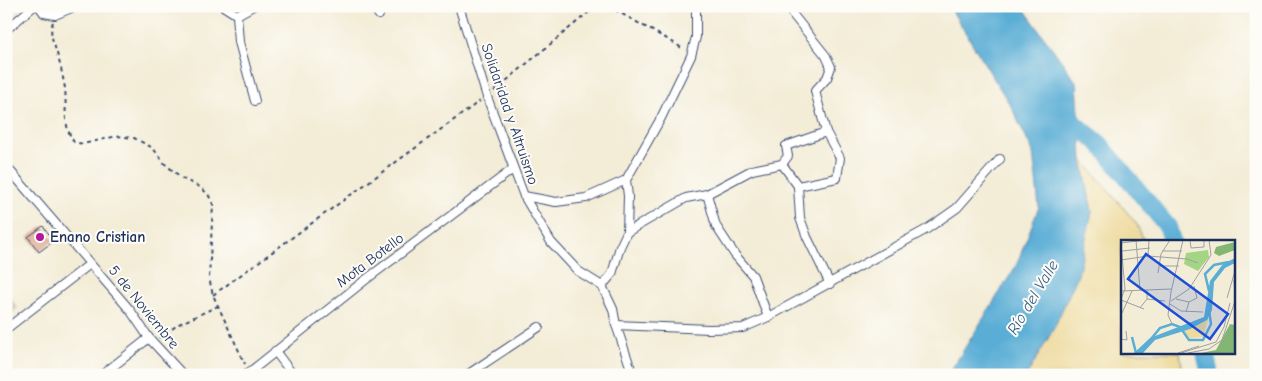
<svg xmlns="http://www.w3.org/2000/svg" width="1262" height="381" viewBox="0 0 1262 381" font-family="'Comic Neue',sans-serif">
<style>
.industrial{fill:#ccc2b9}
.sand{fill:#eeda9e;stroke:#84847e}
.water{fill:#5aadd5;stroke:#3a6e9a}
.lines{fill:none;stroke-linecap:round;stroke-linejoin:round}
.river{stroke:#5aadd5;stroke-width:18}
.building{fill:#d69f84}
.street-casing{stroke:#3b4b70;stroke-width:10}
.path{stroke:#3b4b70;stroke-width:2;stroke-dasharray:4 4;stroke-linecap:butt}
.street{stroke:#fff;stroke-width:8}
.poi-dot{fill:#b5179e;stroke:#fdfcf7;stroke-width:2}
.labels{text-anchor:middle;stroke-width:4;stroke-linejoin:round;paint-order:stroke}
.street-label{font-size:15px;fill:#1b2f5e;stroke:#fdfcf7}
.poi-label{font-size:15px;font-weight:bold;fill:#1b2f5e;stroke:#fdfcf7;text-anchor:start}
.water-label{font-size:16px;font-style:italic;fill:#315b88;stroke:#fdfcf7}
.inset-river{fill:none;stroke:#5aadd5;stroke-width:2.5}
.inset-road{fill:none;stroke:#9da0a6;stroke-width:1}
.view{fill:#1d4ed8;fill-opacity:0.15;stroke:#1d4ed8;stroke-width:2.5}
.inset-edge{fill:none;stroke:#1b2f5e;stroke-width:2.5}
</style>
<rect width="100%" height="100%" fill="#fdfcf7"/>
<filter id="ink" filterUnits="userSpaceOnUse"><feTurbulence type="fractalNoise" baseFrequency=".02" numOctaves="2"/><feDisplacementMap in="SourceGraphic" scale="10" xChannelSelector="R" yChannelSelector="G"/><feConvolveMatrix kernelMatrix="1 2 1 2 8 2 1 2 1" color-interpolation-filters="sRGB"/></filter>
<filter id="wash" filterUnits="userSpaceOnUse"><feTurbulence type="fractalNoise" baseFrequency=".0096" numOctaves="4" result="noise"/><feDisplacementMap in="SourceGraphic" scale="20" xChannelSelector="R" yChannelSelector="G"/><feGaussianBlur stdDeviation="1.12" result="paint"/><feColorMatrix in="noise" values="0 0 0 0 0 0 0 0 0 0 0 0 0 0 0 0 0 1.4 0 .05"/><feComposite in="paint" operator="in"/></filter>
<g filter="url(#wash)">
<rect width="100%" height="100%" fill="#f3ecd6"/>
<polygon class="industrial" points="6,292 18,308 6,318"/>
<polygon class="sand" points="1082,159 1136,223 1144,241 1122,241 1122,352 1180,352 1183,375 1027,375 1054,328 1092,212"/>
<polygon class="water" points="949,6 1022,6 1077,83 1082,159 1092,212 1078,275 1054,328 1027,375 948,375 1016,266 1039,207 1033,153 1012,108"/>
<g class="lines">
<g class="river">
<polyline points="1061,113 1099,143 1168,227 1172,241"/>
<polyline points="1205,352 1210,375"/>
</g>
</g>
<g id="blocks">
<polygon class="building" points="43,226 54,241 39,252 28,237"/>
</g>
</g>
<g filter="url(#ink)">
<use href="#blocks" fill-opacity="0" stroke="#3b4b70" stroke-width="1"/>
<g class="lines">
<g class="street-casing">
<g id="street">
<polyline points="39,6 44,13 55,15 76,6"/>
<polyline points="223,6 237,15"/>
<polyline points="373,6 379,15"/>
<polyline points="459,6 487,97 524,196 551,242 578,271 602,286 613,309 616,325 633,375"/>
<polyline points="237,15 239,42 255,101"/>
<polyline points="237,15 253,6"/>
<polyline points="6,30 34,6"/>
<polyline points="782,164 788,156 786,146 826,132 815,91 827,78 831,67 826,56 786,6"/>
<polyline points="6,166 130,310 149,338 183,375"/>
<polyline points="798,186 837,178 840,158 826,132"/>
<polyline points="707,194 716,226 735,255 753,276 768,317"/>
<polyline points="524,196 556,202 586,198 626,180"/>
<polyline points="627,232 686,198 707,194 752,170 782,164 798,186 800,218 807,237 830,284"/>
<polyline points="602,286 612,274 620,247 627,232 628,196 626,180 661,118 691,56 696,37 696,6"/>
<polyline points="616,325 709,329 743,328 768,317 927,229 957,208 1000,159"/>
<polyline points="6,329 90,264"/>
<polyline points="275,351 293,375"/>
<polyline points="102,375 149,338"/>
<polyline points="246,375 364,281 513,169"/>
<polyline points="467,375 539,327"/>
</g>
</g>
<g class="path">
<polyline points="608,6 676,44 684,50"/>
<path d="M53,22C48,34 55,45 58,57C61,67 63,78 65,88C67,107 62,125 74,142L83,144L117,136L134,138L153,148L165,164L183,179L200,187L208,194L213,204L209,278L213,295L245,364"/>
<polyline points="494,91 596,6"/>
<polyline points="213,295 480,101"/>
<polyline points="159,338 179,324 218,306"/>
</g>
<use href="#street" class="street"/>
</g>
</g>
<circle class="poi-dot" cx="40" cy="237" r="5"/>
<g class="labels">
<g class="street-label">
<text transform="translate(510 114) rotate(71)" y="5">Solidaridad y Altruismo</text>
<text transform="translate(370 260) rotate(-37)" y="5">Mota Botello</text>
<text transform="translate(144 307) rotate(51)" y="5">5 de Noviembre</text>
</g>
<g class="poi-label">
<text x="50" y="242">Enano Cristian</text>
</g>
<g class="water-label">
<text transform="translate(1032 297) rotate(-59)" y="6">Río del Valle</text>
</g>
</g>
<g transform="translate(1121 240)">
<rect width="114" height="114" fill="#f3ecd6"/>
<path d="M87,10L88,17L77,31L63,24L65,13Z" fill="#a4d584"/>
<path d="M114,2V10L98,16L93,13L95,7ZM109,84L114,85V113H80L95,110Z" fill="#83b672"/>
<path d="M88,76L82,97L69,98L65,95L63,90Z" fill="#eeda9e"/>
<path d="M114,18V23L104,28L93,42L91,70L86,80L69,89L34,100L22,113H13L29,98L83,77L89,41L102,24Z" fill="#5aadd5"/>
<path class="inset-river" d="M88,51L84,34L93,25L108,22M11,97L15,113M30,99L39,88L51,84L59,87L68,100H82L90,84L88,70"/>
<path class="inset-road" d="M15,0L19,50M69,0L70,8L83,7V0M88,0L90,15M0,3L25,0M0,4L4,49L0,59M1,11L29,8M41,11H61M27,16L28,0M0,20L27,16L66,19L77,23M39,26H58M37,33L40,14L49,0M113,40L114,55M0,51L50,49M106,58L114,31M26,59L44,61M55,59L68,62L65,72M0,60L23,69M50,61L68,49L90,15M68,62L76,58L73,46M49,64L60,71L82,72M19,68L26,59V50M1,73L11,51M51,84L47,75L50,52L62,0M0,99L6,100L5,91M57,113L78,106M60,113L95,102L103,87L109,63M67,113L88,109L101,100L114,61"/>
<path class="view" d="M25,14L107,74L89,99L7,39Z"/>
<rect width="114" height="114" class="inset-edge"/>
</g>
<rect width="1262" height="381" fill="none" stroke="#fdfcf7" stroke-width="25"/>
</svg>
